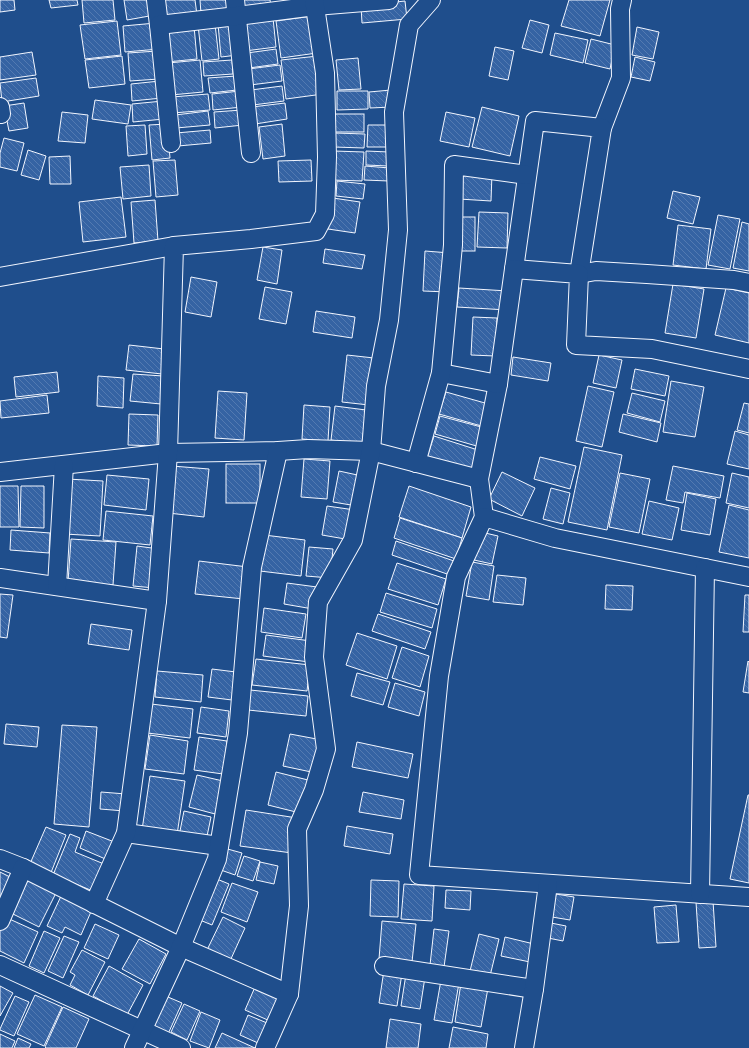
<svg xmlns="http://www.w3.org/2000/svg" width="749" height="1048" viewBox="0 0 749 1048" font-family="'Times New Roman',serif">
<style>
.building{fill:url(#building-back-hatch);stroke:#f2f6ff}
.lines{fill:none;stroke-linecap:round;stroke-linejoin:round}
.minor-casing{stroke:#f2f6ff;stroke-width:20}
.minor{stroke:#1f4e8c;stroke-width:18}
</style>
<defs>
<pattern id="building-back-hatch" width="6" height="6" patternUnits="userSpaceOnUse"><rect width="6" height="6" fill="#3563a3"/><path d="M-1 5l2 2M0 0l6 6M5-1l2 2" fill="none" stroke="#537ab1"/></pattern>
</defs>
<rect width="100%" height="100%" fill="#1f4e8c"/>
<g class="building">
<polygon points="0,0 14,0 15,10 0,12"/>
<polygon points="49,0 77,0 78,5 51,8"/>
<polygon points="82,0 113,0 115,20 84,23"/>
<polygon points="124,0 152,0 155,15 127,20"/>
<polygon points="159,0 195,0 197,15 161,19"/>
<polygon points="200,0 232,0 233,11 201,14"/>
<polygon points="237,0 270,0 271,6 239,11"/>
<polygon points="569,0 610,0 600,36 561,26"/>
<polygon points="405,1 407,19 362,23 361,6"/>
<polygon points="313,16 317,53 281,58 276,21"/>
<polygon points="273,18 276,47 245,51 241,22"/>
<polygon points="530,20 549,25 542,53 522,48"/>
<polygon points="117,21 121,55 85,59 80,25"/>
<polygon points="156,23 159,49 125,52 123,26"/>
<polygon points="235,23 238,55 221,57 218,24"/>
<polygon points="215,24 219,59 202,61 198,25"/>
<polygon points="194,26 197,59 167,62 164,29"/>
<polygon points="637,27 659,32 653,59 632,55"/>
<polygon points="555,33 588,40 583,63 550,55"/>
<polygon points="591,39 615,45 610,69 585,63"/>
<polygon points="495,47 514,51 508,80 489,76"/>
<polygon points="276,49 278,64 249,68 247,53"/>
<polygon points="157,51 159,79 130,81 128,53"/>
<polygon points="32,52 36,75 0,80 0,57"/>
<polygon points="122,56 125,84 89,88 85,60"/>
<polygon points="318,56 323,94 286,99 281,60"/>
<polygon points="635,57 655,62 650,81 631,77"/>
<polygon points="358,58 361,89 339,90 336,60"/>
<polygon points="200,60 203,92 171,95 168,63"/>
<polygon points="232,60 233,74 204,76 203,62"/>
<polygon points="280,65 282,81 250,85 248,69"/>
<polygon points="236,76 237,90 210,93 208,78"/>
<polygon points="36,78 39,96 2,102 0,83"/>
<polygon points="160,81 162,98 132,101 131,84"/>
<polygon points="282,86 284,101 253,105 251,90"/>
<polygon points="391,90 392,107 370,108 369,92"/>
<polygon points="240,91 242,107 213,110 212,94"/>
<polygon points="337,91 368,91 368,109 337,110"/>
<polygon points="208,94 210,110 173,113 172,97"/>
<polygon points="95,100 131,105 128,124 92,119"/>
<polygon points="163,101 164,119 133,122 132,104"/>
<polygon points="24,103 28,128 9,131 4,106"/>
<polygon points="285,103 287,119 255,124 252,107"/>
<polygon points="482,107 519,116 510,156 472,147"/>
<polygon points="242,110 243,125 215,128 214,112"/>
<polygon points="208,111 210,125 176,128 175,115"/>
<polygon points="62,112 88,115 85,143 58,141"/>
<polygon points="446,112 475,118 469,147 440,141"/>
<rect x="334" y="114" width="30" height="18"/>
<polygon points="167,124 170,158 152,160 149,125"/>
<polygon points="282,124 285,156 263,159 259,127"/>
<polygon points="145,125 147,154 128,156 126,126"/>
<polygon points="368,125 390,125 389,147 367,147"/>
<polygon points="210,130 211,143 178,146 176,133"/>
<polygon points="335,133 365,134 364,148 334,147"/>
<polygon points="4,138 24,143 17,171 0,167 0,153"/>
<polygon points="28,150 46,156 39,180 21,175"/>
<polygon points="334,151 364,152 362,181 332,180"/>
<polygon points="366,151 389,152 388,166 366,165"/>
<polygon points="70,156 71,184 50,184 49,157"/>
<polygon points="175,160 178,195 156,197 153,161"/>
<polygon points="311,160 312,181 279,182 278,161"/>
<polygon points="149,165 151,196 123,199 120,167"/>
<polygon points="365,166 390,168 389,181 364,180"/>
<polygon points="460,171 492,173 491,201 459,199"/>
<polygon points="337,181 365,184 363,199 336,196"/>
<polygon points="673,191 700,197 693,224 667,218"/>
<polygon points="121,197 126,237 83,242 79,202"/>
<polygon points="333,198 360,202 355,233 328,229"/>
<polygon points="155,200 158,241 134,243 131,202"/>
<polygon points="479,212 508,213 507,248 477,247"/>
<polygon points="718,215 740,219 730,269 708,265"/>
<rect x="456" y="217" width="19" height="34"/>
<polygon points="742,222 749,224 749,271 733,268"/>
<polygon points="678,225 711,229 706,269 673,265"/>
<polygon points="263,247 282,250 277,284 257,280"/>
<polygon points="325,249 365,255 362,269 323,263"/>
<polygon points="425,251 450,253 448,292 423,291"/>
<polygon points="191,277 217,282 211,317 185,312"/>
<polygon points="673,284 704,289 696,338 665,333"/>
<polygon points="265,287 292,292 286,324 259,319"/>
<polygon points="459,288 508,291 507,310 457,307"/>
<polygon points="726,288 749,293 749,343 715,335"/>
<polygon points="316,311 355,317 352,338 313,332"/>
<polygon points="473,317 497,318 495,356 471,355"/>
<polygon points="129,345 164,349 162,374 126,370"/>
<polygon points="347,355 374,358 369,405 342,402"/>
<polygon points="599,355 622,360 616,388 593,383"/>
<polygon points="513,357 551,363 548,381 511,375"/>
<polygon points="635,369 669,376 665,396 631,389"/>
<polygon points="57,372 59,392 16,397 14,377"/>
<polygon points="133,374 163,376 161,404 130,401"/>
<polygon points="98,376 124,378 123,408 97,406"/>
<polygon points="671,381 704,387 695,437 663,432"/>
<polygon points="588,386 614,392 602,447 576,441"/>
<polygon points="218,391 247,393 244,440 215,438"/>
<polygon points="446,392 492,405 485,427 439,414"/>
<polygon points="632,393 665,401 660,422 627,413"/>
<polygon points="47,395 49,413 1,418 0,401"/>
<polygon points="744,403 749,404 749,433 737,430"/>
<polygon points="304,405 330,407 328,441 302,439"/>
<polygon points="335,406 366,410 362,444 331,440"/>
<polygon points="129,414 158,415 157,446 128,445"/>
<polygon points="623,414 661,423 657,442 619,432"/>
<polygon points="440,416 485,428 480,447 435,434"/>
<polygon points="735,431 749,435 749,469 727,464"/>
<polygon points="434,436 481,451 475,473 427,458"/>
<polygon points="584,447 622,455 607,530 568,522"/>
<polygon points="540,457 576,466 570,489 534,479"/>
<polygon points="304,459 330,461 327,499 301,497"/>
<rect x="226" y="464" width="34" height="39"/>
<polygon points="172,466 209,469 204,517 168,513"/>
<polygon points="673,466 724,476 720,498 685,492 683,503 666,500"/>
<polygon points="339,471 362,476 357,506 333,502"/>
<polygon points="502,472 535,488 522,516 489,499"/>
<polygon points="620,473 650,479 639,533 609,527"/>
<polygon points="732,473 749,477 749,508 726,503"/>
<polygon points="107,475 149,479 146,510 104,505"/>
<polygon points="67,479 103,481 100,536 64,534"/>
<polygon points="0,486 18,486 19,527 0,527"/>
<polygon points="21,486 44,486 44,528 20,527"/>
<polygon points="409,486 471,507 462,538 399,517"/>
<polygon points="551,488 570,493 563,524 543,519"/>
<polygon points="687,493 716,499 710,535 681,530"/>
<polygon points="649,501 679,508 672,540 642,534"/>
<polygon points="729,505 749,510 749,558 719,552"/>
<polygon points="327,506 355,510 351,540 322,535"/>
<polygon points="106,511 153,516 150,545 103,540"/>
<polygon points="400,518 462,538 456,559 394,538"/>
<polygon points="11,530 50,533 49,553 10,550"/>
<polygon points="481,532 498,536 492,564 474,560"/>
<polygon points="264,535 305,540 301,576 260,571"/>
<polygon points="71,539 116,542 113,585 68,582"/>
<polygon points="396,541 454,561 450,575 392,555"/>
<polygon points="137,546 159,549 155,588 133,586"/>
<polygon points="309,547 333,549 330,578 306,576"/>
<polygon points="199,561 248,567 244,599 195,594"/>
<polygon points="472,562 494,566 489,600 466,596"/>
<polygon points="397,563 446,579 438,605 388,589"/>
<polygon points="497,575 526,578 523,605 493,602"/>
<polygon points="287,583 317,587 313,609 284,604"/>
<polygon points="606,585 633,586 632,610 605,609"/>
<polygon points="386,593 437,609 432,628 380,612"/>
<polygon points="0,594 13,595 7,638 0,637"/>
<polygon points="745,595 749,595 749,632 743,632"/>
<polygon points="264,608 306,614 302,638 261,632"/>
<polygon points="378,614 431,632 425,649 372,631"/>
<polygon points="91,624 132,630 129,650 88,644"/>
<polygon points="357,633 397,646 387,679 346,665"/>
<polygon points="266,635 311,641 309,662 263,656"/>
<polygon points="402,647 429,656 420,687 392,678"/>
<polygon points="256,659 310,665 307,691 252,685"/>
<polygon points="748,661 749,662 749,693 743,692"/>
<polygon points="212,669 236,672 232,700 208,697"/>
<polygon points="157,671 203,675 201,702 155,697"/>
<polygon points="357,673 390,682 383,705 351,696"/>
<polygon points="395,683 425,692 419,716 388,707"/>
<polygon points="250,690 308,696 306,716 248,710"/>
<polygon points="151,704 193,709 190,738 147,733"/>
<polygon points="201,707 229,711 226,737 197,733"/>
<polygon points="6,724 39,727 37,747 4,744"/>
<polygon points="62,725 97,727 89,827 54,824"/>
<polygon points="290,734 322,740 316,773 283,766"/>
<polygon points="150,735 188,741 184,774 145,769"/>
<polygon points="199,737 227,741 223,774 194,770"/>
<polygon points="357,742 413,754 408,778 352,767"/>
<polygon points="276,772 308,780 300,813 268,805"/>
<polygon points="197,775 223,781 215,814 189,807"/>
<polygon points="150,776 185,781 177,835 142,830"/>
<polygon points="101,792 126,794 125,811 100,809"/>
<polygon points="363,792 404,800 401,819 359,812"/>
<polygon points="748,795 749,795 749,883 730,879"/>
<polygon points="246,810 297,818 292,853 240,846"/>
<polygon points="184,811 211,817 206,841 179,836"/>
<polygon points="347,826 393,834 390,854 344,846"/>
<polygon points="46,827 66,835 50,875 29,866"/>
<polygon points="86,831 117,843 110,861 80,848"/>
<polygon points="70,834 80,838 75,852 104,864 93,891 53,875"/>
<polygon points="224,848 242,853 235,875 218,869"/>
<polygon points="244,856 260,861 253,881 237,876"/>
<polygon points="260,862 278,866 274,884 256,880"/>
<polygon points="0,872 12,878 0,905"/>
<polygon points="212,877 229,884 212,925 195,918"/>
<polygon points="28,880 56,893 39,927 11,913"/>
<polygon points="371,880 399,881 398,917 370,916"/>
<polygon points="232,883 258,892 247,922 221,912"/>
<polygon points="404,884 434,886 432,921 401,919"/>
<polygon points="446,890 471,891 470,910 445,908"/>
<polygon points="62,894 93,907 81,935 65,927 62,933 47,926"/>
<polygon points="556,894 574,897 570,920 552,917"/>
<polygon points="713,901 716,947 699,948 696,902"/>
<polygon points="676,905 679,942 657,943 654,907"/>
<polygon points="5,917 38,932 24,963 0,951 0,928"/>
<polygon points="223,917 245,928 230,961 207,950"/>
<polygon points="382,921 416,924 412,962 379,959"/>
<polygon points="546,922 566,926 563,941 543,937"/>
<polygon points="95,924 119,935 108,959 84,948"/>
<polygon points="434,929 449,931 444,967 430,965"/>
<polygon points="44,931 60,938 44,973 29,966"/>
<polygon points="479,934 499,939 490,976 470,971"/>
<polygon points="64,936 79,942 63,978 48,971"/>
<polygon points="505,937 534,944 530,962 501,956"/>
<polygon points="139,939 166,954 150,984 122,969"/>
<polygon points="82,950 105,962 88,995 70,985 75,975 70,972"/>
<polygon points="109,966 143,985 127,1015 93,996"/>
<polygon points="384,970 402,973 397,1006 379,1003"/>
<polygon points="406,974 425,977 420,1009 401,1006"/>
<polygon points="441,980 459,983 452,1023 434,1020"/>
<polygon points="461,983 488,988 481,1027 455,1022"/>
<polygon points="0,986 13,993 0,1016"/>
<polygon points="255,987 280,998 270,1021 245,1010"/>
<polygon points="161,994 182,1003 168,1034 147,1025"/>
<polygon points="35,995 62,1007 44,1046 17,1034"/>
<polygon points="15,996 29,1002 14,1036 0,1030 0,1029"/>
<polygon points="184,1004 200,1011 187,1040 171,1032"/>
<polygon points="63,1007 89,1019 76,1048 46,1048 45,1047"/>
<polygon points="201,1012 220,1020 209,1048 190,1041"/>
<polygon points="248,1015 267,1023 258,1043 240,1035"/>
<polygon points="390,1019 421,1024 418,1048 386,1048"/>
<polygon points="453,1027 488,1034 486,1048 449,1048"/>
<polygon points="222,1033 255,1048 215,1048"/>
<polygon points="0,1034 15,1041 12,1048 0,1048"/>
<polygon points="18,1038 31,1044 29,1048 14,1048"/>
</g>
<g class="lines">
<g class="minor-casing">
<g id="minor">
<polyline points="156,0 159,25 171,143"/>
<polyline points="235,0 251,153"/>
<polyline points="159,25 237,16 315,6 389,0"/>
<polyline points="0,107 1,114 0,114"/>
<polyline points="602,128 621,78 620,9 622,0"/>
<polyline points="514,269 535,121 602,128 579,274 596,271 647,274 734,280 749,283"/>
<polyline points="0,277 174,246"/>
<polyline points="749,369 652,349 576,345 579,274 514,269 498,384 479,479 484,517 456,577 439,676 419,875 749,897"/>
<polyline points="441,373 498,384"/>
<polyline points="416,463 441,373 453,245 454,165 527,175"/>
<polyline points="0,472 168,453 278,451 308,449 371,451 479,479"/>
<polyline points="484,517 555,538 749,577"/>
<polyline points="0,578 157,601"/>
<polyline points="57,586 64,465"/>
<polyline points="126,833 219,846"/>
<polyline points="0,859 23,868 181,947 289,994"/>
<polyline points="700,894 705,568"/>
<polyline points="94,904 126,833 157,601 168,453 174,246 251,239 316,231 325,214 327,157 325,73 314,0"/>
<polyline points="0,921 23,868"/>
<polyline points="0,965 181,1048"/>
<polyline points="384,966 534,989"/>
<polyline points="134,1048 181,947 217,859 238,733 252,567 278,451"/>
<polyline points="265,1048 289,994 299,906 297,829 314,790 326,749 314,657 318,602 353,540 371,451 376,386 389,320 398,230 394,112 409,25 431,0"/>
<polyline points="524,1048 534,989 548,884"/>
</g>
</g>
<use href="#minor" class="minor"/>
</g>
</svg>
